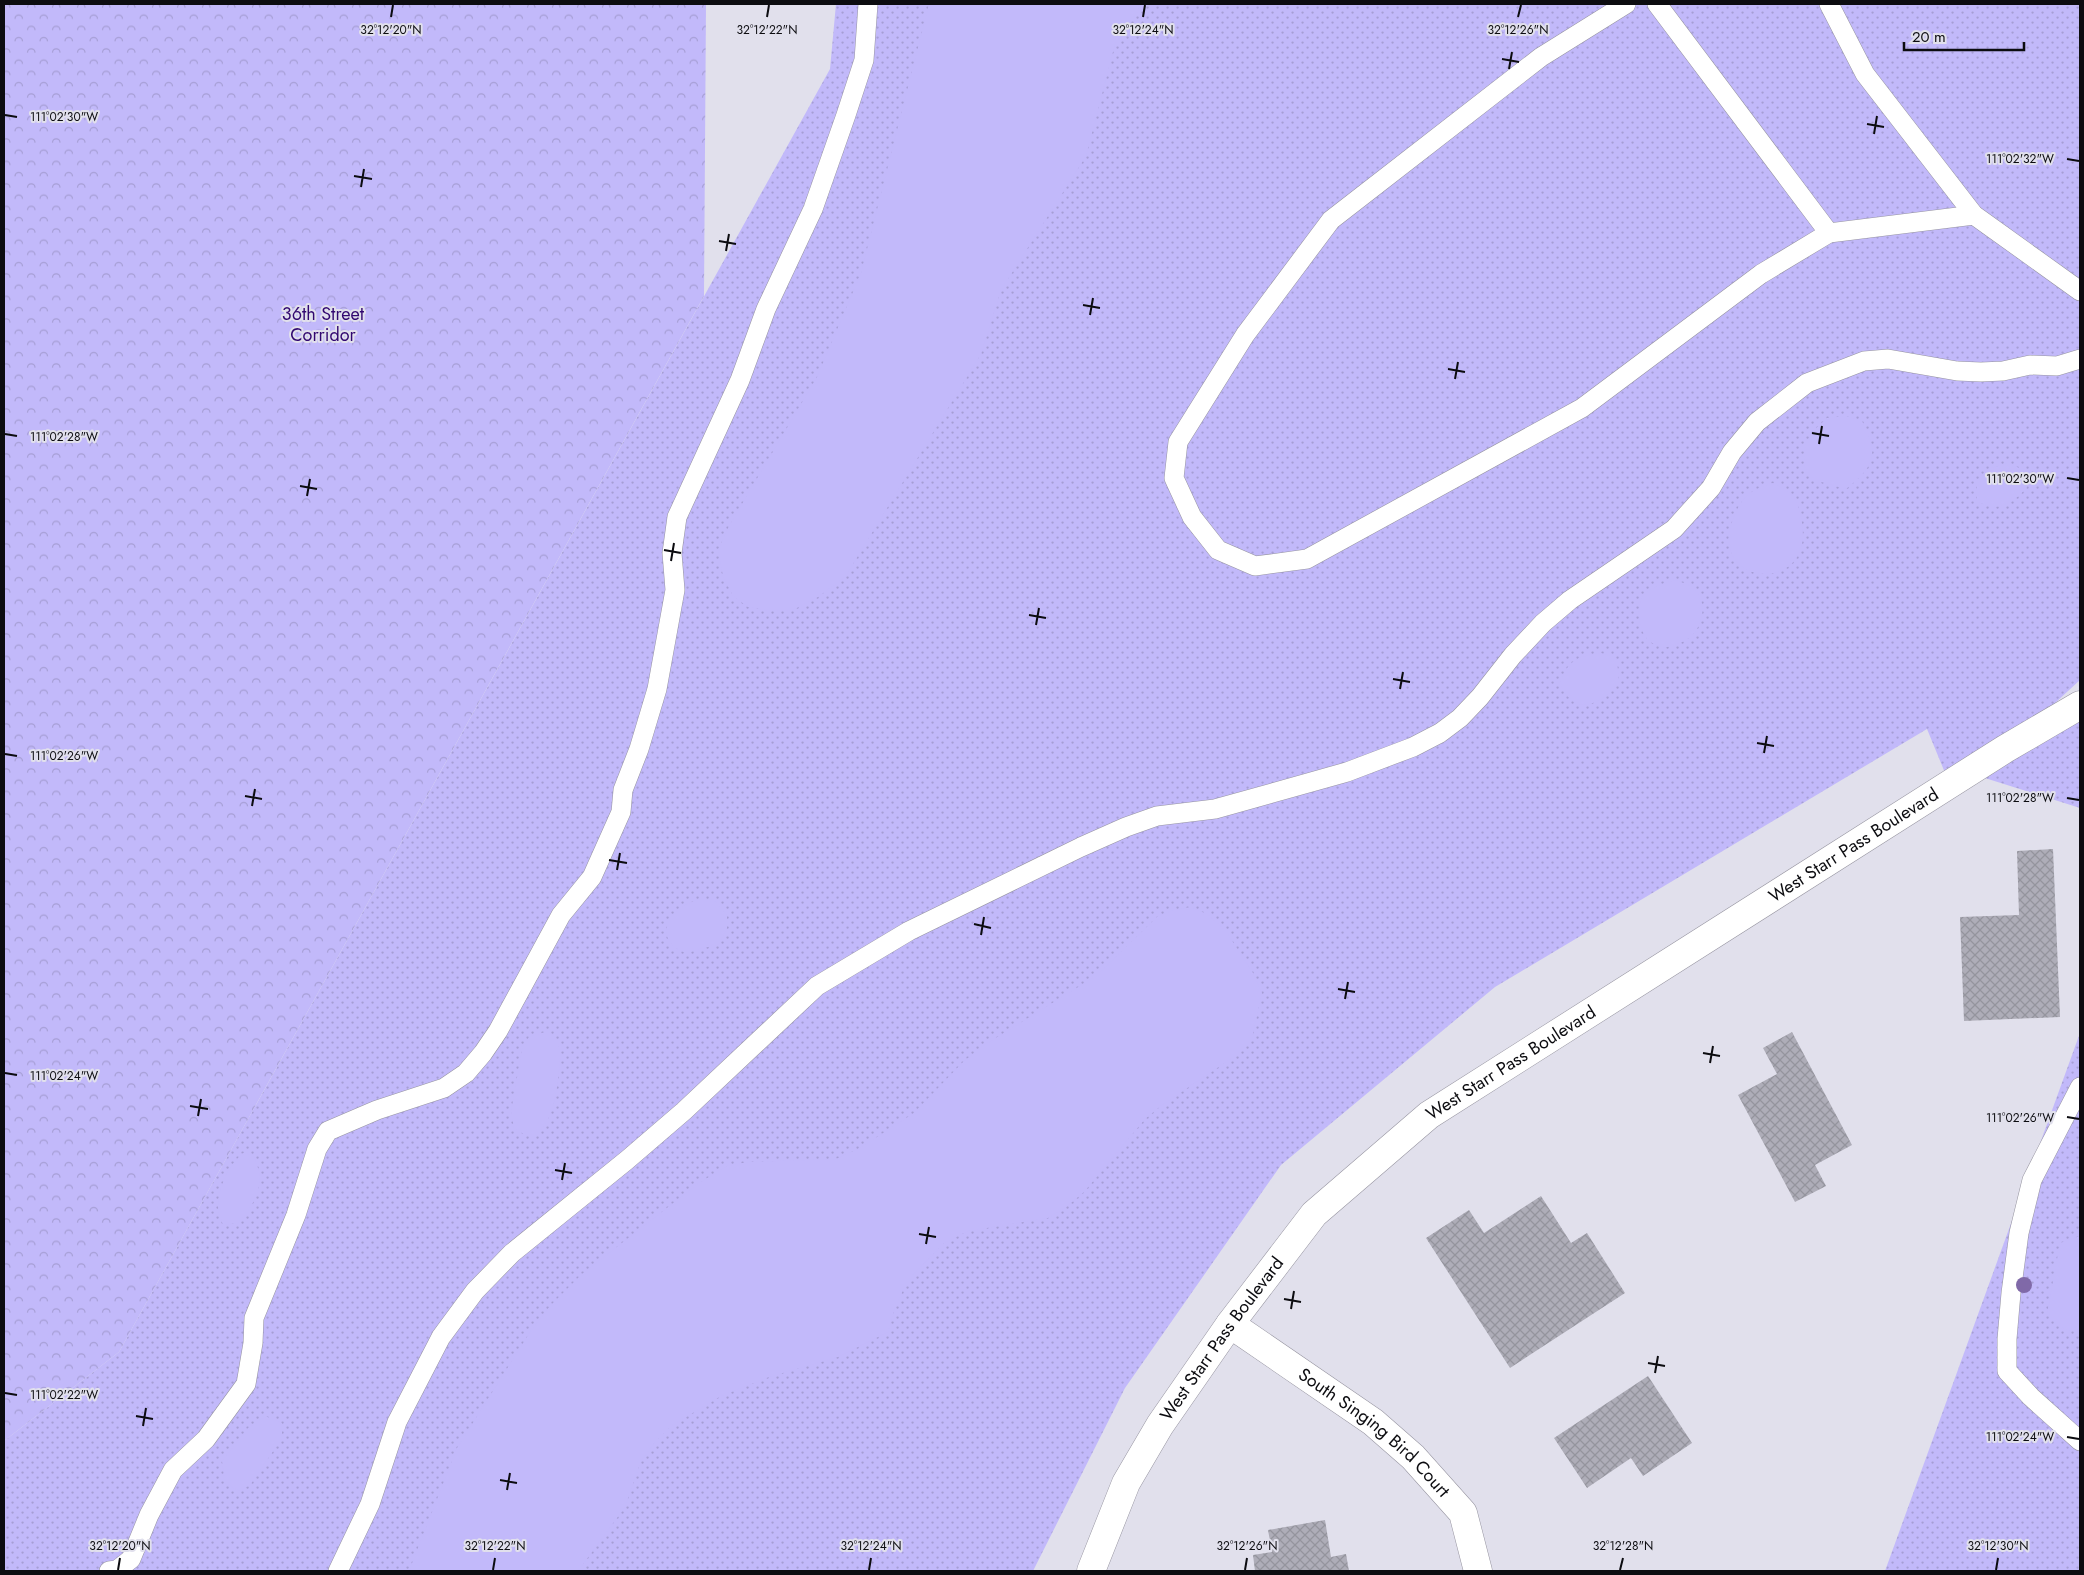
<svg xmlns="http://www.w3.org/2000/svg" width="2084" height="1575" viewBox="0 0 2084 1575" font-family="Jost,sans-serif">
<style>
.grass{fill:url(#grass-dots)}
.park{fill:url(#park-crowns)}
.garden{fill:#c2b9fa}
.building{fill:url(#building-cross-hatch)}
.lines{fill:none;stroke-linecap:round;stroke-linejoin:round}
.service-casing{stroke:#9795a1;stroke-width:20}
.minor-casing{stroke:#9795a1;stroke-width:29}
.tertiary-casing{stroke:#9795a1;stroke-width:29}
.service{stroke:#fff;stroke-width:19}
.minor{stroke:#fff;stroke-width:28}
.tertiary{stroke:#fff;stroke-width:28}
.tree{fill:#8069a8}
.ticks{fill:none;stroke:#0c0c10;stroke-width:2}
.labels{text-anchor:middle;stroke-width:4;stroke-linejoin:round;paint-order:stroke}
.park-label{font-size:18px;fill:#310770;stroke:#e1e0ec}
.street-label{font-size:18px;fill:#0c0c10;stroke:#e1e0ec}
.ticks-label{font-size:12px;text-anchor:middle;fill:#0c0c10;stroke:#e1e0ec;stroke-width:4;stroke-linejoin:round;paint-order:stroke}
</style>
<defs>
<pattern id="grass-dots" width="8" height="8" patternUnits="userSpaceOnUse" patternTransform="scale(1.25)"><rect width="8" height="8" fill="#c2b9fa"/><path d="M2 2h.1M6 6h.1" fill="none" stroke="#a69ed5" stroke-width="1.8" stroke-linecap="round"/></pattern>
<pattern id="park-crowns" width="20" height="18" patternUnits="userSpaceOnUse" patternTransform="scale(1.25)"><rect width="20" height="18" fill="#c2b9fa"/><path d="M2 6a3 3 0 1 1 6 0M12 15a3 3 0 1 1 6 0" fill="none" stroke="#a69ed5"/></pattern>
<pattern id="building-cross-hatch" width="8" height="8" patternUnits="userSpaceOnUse" patternTransform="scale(1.25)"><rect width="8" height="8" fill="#aeadb8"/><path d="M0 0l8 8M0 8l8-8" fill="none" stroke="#94949d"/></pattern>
</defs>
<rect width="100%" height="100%" fill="#e1e0ec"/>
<g class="grass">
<polygon points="836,4 2080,4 2080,680 2005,749 2080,707 2080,808 1969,773 1950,785 1927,729 1495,987 1281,1165 1125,1388 1033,1571 4,1571 4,1441 119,1352 830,69"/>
<polygon points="2080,1033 2080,1571 1885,1571"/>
</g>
<polygon class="park" points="4,4 706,4 704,296 119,1352 4,1441"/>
<g class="garden">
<polygon points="929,4 1140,4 1138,11 1115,44 1086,156 1001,290 981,354 845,577 818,597 793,610 771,611 748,607 733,596 723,576 718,550 729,526 817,377 861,273"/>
<path d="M1846,416L1862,421C1880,454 1874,467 1846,489L1818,481L1805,468L1804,447L1813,431L1827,418Z"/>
<path d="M2009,463L2023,470L2027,487C2014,503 1997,514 1977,501V481L1991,468Z"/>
<path d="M1773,483C1795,494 1798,499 1802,523C1814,597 1706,586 1733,519C1742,496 1750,490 1773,483Z"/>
<path d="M1675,580C1680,582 1686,583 1690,586C1710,598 1704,630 1686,640C1679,644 1671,646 1663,648C1659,646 1653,644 1649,641C1639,631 1635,609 1643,596C1649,587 1665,583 1675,580Z"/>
<path d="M1601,653L1616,658C1617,666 1620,674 1618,682C1613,694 1591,708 1579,704C1569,701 1565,692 1560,684C1567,661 1577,656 1601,653Z"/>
<path d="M713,899L727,915V928L719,944L686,953C682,951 676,949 673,946C655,927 678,905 697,900C702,898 708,900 713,899Z"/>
<polygon points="1191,907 1207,914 1225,930 1253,973 1262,993 1252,1038 1232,1058 1162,1105 1145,1119 1084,1192 1066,1207 1048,1218 968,1231 944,1243 907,1281 895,1308 888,1332 838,1357 769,1377 721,1396 671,1426 655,1442 641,1461 625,1507 578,1571 409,1571 457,1448 532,1329 551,1305 582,1274 699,1183 727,1166 748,1162 836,1159 860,1148 914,1113 964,1061 986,1044 1096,976 1158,916 1174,910"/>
<path d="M545,1032L558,1044L561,1053C557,1081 558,1114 537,1135H525L514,1128L511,1112L522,1049L529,1037Z"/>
<path d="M243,1153L253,1155C267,1183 257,1201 238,1223L223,1225C221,1219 218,1212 218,1205C219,1186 228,1166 243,1153Z"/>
<path d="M2080,1236V1330C2066,1334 2056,1323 2047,1314L2060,1243Z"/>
<polygon points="265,1416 282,1423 282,1438 250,1485 239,1491 225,1483 222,1461 248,1428"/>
</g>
<g class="building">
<polygon points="2053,849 2060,1017 1964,1021 1960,917 2019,915 2017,851"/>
<polygon points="1792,1032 1852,1145 1815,1165 1826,1186 1795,1202 1738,1095 1777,1074 1763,1048"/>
<polygon points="1541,1196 1571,1243 1587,1233 1625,1293 1510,1368 1426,1238 1469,1210 1484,1233"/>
<polygon points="1648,1376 1692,1443 1643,1476 1631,1458 1587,1488 1554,1438"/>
<polygon points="1325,1520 1331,1557 1346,1554 1349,1571 1255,1571 1253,1555 1272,1552 1268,1530"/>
</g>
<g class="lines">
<g class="service-casing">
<g id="service">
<polyline points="1626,4 1541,57 1331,220 1245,335 1178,442 1174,478 1192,517 1218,550 1255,566 1307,559 1582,408 1761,274 1829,233 1974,215"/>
<polyline points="1657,4 1829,233"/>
<polyline points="1829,4 1865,74 1974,215 2080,291"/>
<polyline points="2080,1087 2032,1180 2019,1233 2011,1293 2007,1339 2007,1371 2031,1397 2080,1441"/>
<polyline points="109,1571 117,1570 131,1559 149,1515 173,1470 206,1439 246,1384 253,1343 254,1318 296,1215 317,1149 328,1131 377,1110 444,1088 466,1073 483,1053 498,1031 561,915 592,877 621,812 623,790 639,749 657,689 675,590 672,553 677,517 740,380 766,309 813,209 846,115 864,60 868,4"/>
<polyline points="338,1571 370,1504 397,1422 441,1337 475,1291 512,1253 627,1160 684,1111 817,986 909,931 1081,847 1126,827 1157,816 1215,809 1347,772 1413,747 1440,733 1460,718 1480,697 1513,655 1543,623 1570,600 1674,529 1711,488 1732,452 1757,422 1807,383 1864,361 1888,359 1957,371 1981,372 2003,371 2030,365 2057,366 2080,359"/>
</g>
</g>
<g class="minor-casing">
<g id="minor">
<path id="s1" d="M1230,1324L1373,1422L1413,1457L1463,1513L1478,1571"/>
</g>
</g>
<g class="tertiary-casing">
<g id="tertiary">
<path id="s2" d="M1091,1571L1126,1483L1160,1425L1230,1324L1314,1214L1429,1115L2005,749L2080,705"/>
</g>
</g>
<use href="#service" class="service"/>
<use href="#minor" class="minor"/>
<use href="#tertiary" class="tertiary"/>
</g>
<circle class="tree" cx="2024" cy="1285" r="8"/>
<path class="ticks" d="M391,17L393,5M767,17L769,5M1143,17L1145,5M1518,17L1521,5M1502,59L1519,62M1509,69L1512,52M5,115L17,117M1867,124L1884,127M1874,134L1877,116M2067,159L2079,161M354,176L372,179M361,187L364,169M719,241L736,244M726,251L729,234M1083,305L1100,308M1090,315L1093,298M1448,369L1465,372M1455,379L1458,362M1812,433L1829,436M5,434L17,436M1819,444L1822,426M2067,478L2079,480M300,486L317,489M307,496L310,479M664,550L681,553M671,561L674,543M1029,615L1046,618M1036,625L1039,608M1393,679L1410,682M1400,689L1403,672M1757,743L1774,746M1764,753L1767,736M5,754L17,756M245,796L262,799M2067,798L2079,800M252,806L255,789M609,860L627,863M617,870L620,853M974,924L991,928M981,935L984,917M1338,989L1355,992M1345,999L1348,982M1703,1053L1720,1056M1710,1063L1713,1046M5,1073L17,1075M190,1106L208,1109M198,1116L201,1099M2067,1117L2079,1119M555,1170L572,1173M562,1180L565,1163M919,1234L936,1237M926,1244L929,1227M1284,1299L1301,1302M1291,1309L1294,1291M1648,1363L1665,1366M1655,1373L1658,1356M5,1393L17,1395M136,1416L153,1419M143,1426L146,1408M2067,1437L2079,1439M500,1480L517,1483M507,1490L510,1473M118,1570L120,1558M493,1570L495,1558M869,1570L871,1558M1245,1570L1247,1558M1620,1570L1623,1558M1996,1570L1998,1558"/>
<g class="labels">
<g class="park-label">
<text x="323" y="320">36th Street<tspan x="323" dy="21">Corridor</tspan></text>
</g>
<g class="street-label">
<text dy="6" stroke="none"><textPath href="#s2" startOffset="1078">West Starr Pass Boulevard</textPath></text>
<text dy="6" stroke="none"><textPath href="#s2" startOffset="672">West Starr Pass Boulevard</textPath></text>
<text dy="6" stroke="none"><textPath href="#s2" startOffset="268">West Starr Pass Boulevard</textPath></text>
<text dy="6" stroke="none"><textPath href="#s1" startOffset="181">South Singing Bird Court</textPath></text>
</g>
</g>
<g class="ticks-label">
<text x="391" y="34">32°12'20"N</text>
<text x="767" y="34">32°12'22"N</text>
<text x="1143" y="34">32°12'24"N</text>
<text x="1518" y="34">32°12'26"N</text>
<text x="64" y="121">111°02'30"W</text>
<text x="2020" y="163">111°02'32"W</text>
<text x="64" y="441">111°02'28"W</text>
<text x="2020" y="483">111°02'30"W</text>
<text x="64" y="760">111°02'26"W</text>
<text x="2020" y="802">111°02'28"W</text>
<text x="64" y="1080">111°02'24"W</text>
<text x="2020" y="1122">111°02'26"W</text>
<text x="64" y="1399">111°02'22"W</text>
<text x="2020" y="1441">111°02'24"W</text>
<text x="120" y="1550">32°12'20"N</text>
<text x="495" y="1550">32°12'22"N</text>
<text x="871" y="1550">32°12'24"N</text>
<text x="1247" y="1550">32°12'26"N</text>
<text x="1623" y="1550">32°12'28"N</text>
<text x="1998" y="1550">32°12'30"N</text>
</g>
<rect width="2084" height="1575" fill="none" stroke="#0c0c10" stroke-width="10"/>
<path d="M1904 42v8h120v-8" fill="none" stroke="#0c0c10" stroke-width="2.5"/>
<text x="1912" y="42" font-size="15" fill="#0c0c10" stroke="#e1e0ec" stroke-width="4" paint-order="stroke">20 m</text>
</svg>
